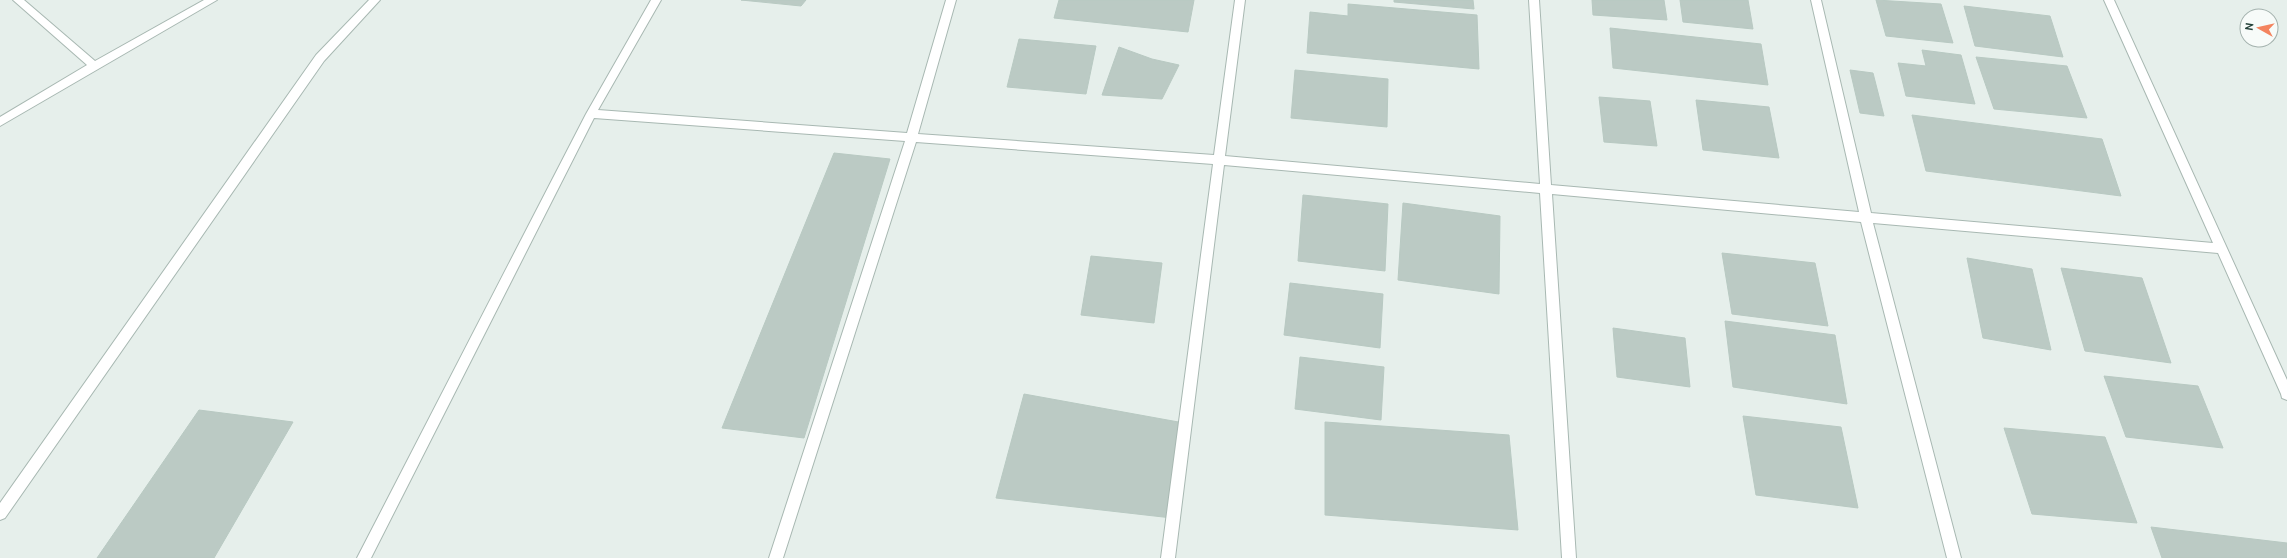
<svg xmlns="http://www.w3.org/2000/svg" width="2287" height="558" viewBox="0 0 2287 558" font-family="Cabin,sans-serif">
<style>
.building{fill:#bbcac4;stroke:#b8c9c2}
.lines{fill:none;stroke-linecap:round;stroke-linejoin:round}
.minor-casing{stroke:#a8b8b2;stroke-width:2}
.minor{fill:#fff;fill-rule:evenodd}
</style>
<rect width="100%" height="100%" fill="#e6efeb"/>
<g class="building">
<polygon points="741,0 806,0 801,6"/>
<polygon points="1059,0 1194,0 1188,32 1054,18"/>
<polygon points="1394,0 1473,0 1474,9 1394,2"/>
<polygon points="1592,0 1664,0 1667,20 1593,15"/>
<polygon points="1680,0 1748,0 1753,29 1683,22"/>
<polygon points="1876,0 1941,4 1953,43 1886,36"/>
<polygon points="1348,4 1477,15 1479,69 1307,53 1310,12 1348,16"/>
<polygon points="1964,6 2050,16 2063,57 1975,46"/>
<polygon points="1610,28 1761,44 1768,85 1613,68"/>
<polygon points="1019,39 1096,46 1086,94 1007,87"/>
<polygon points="1119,47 1152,59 1179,65 1162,99 1102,95"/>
<polygon points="1922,50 1961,55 1975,104 1906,96 1898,63 1926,66"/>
<polygon points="1976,57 2067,66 2087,118 1994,109"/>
<polygon points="1295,70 1388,79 1387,127 1291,118"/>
<polygon points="1850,70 1873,73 1884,116 1860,113"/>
<polygon points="1599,97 1650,101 1657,146 1604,142"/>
<polygon points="1696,100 1769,107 1779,158 1703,150"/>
<polygon points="1912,115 2102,139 2121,196 1926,171"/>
<polygon points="834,153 890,159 804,438 722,428"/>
<polygon points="1303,195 1388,204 1385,271 1298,261"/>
<polygon points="1403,203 1500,216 1499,294 1398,280"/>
<polygon points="1722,253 1815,263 1828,326 1732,314"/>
<polygon points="1091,256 1162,263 1154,323 1081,315"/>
<polygon points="1967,258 2032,269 2051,350 1983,338"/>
<polygon points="2061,268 2142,278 2171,363 2085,351"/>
<polygon points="1290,283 1383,294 1380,348 1284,335"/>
<polygon points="1725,321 1835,335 1847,404 1733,387"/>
<polygon points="1613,328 1685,338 1690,387 1617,377"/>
<polygon points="1300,357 1384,367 1381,420 1295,409"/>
<polygon points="2104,376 2198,386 2223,448 2126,437"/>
<polygon points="1024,394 1184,423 1172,518 996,498"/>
<polygon points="199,410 293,422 214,558 97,558"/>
<polygon points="1743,416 1841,427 1858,508 1756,495"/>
<polygon points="1325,422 1509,435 1518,530 1325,515"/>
<polygon points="2004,428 2105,437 2137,523 2032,514"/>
<polygon points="2151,527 2287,543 2287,558 2162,558"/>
</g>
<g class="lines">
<g class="minor-casing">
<g id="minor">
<polygon points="13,0 24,0 95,61 204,0 217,0 0,126 0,117 87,65"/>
<polygon points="369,0 380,0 324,61 5,518 0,520 0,503 316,55"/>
<polygon points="651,0 661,0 598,110 907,133 946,0 956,0 918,134 1214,155 1235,0 1245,0 1225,156 1540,184 1529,0 1539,0 1551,185 1859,212 1811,0 1821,0 1871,213 2213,243 2104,0 2114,0 2287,380 2287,400 2282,398 2281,394 2218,253 1873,223 1961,558 1947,558 1861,222 1552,194 1576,558 1562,558 1540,193 1224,165 1175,558 1161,558 1213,164 916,142 783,558 769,558 905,141 594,118 371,558 357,558 586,114"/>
</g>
</g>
<use href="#minor" class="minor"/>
</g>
<g transform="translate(2259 28) rotate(278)"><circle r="19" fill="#f7fbf9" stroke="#a3b1ad"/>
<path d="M0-3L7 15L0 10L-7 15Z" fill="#f4845f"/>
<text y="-6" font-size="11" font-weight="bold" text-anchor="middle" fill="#24423a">N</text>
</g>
</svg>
